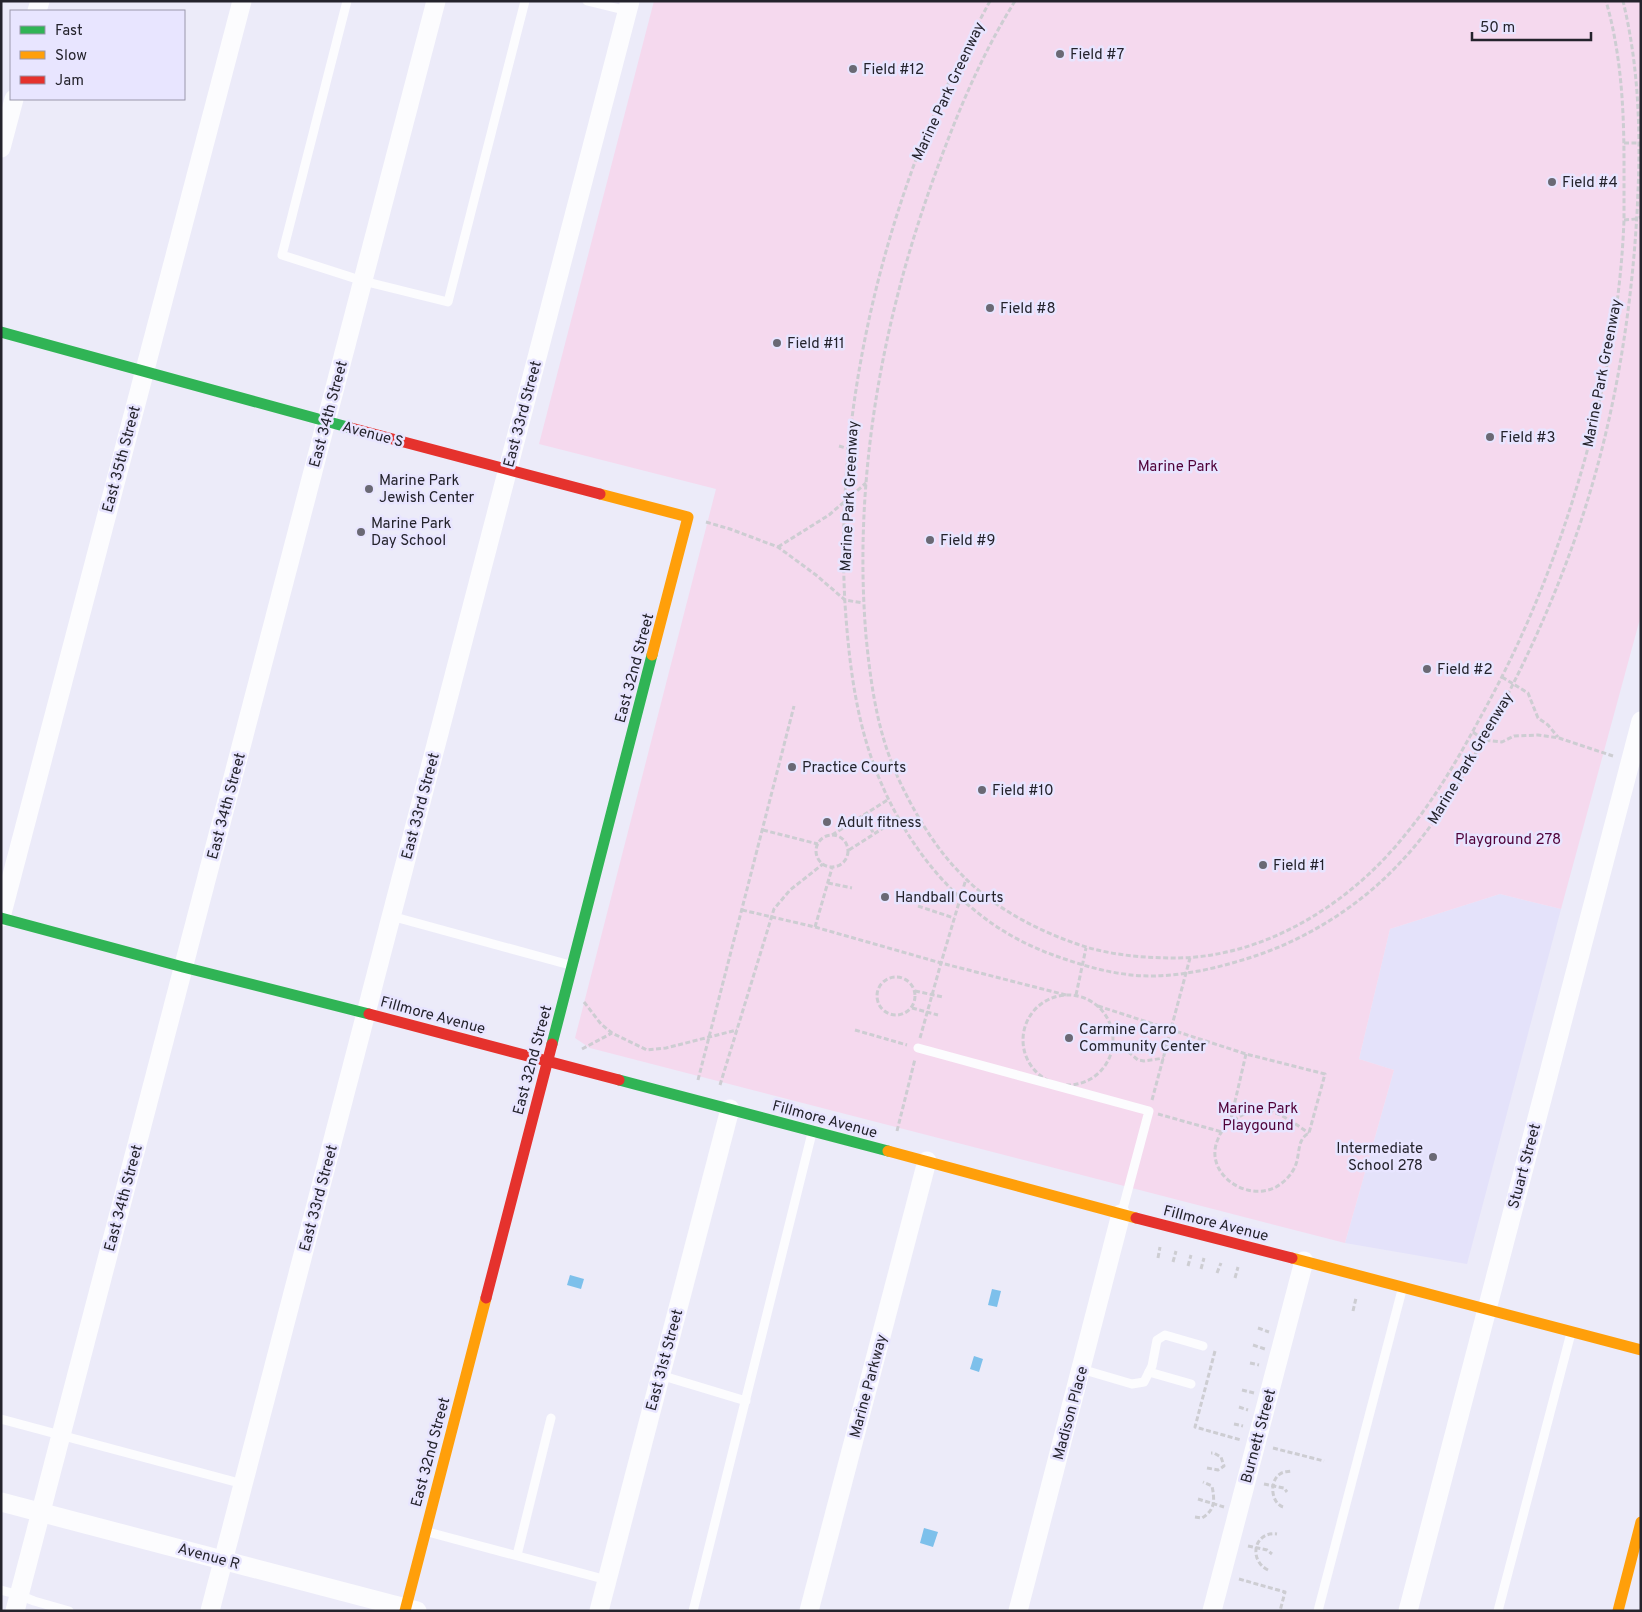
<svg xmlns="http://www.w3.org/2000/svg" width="1642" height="1612" viewBox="0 0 1642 1612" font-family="Overpass,sans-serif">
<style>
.built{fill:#e4e2fa}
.green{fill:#f5d9ee}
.water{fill:#7dc0eb}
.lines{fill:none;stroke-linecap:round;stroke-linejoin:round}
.path{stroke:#cdcdd2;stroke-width:3;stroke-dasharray:5 2.5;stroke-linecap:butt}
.lane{stroke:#fcfcfe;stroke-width:9}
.street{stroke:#fcfcfe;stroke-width:19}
.fast{stroke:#30b455;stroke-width:11}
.slow{stroke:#ff9f0a;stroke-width:11}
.jam{stroke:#e5322d;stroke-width:11}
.poi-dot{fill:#6a6974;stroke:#e8e5ff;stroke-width:2}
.labels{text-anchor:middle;stroke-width:5;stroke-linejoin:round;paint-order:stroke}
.poi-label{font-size:15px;fill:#24232c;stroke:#e8e5ff;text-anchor:start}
.street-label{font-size:15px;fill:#24232c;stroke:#e8e5ff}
.park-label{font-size:15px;fill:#500239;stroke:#e8e5ff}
</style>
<rect width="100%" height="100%" fill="#ecebf9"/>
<polygon class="built" points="1500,894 1561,909 1467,1264 1345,1243 1394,1070 1359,1059 1390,929"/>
<polygon class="green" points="654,1 1641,1 1641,615 1561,909 1500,894 1390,929 1359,1059 1394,1070 1345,1243 590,1048 575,1038 716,489 539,444"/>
<g class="water">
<polygon points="570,1275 584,1279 581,1289 567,1285"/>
<polygon points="992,1289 1001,1291 997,1307 988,1305"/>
<polygon points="974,1356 983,1359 979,1372 970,1369"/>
<polygon points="924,1528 938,1532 933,1547 920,1543"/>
</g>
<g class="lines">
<g class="path">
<path d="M990,1C960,57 932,114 911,173C862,310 837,459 845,604C849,663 856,723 879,778C908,848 957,909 1025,943C1043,952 1061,958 1080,964C1103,971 1127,976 1150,976C1185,976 1222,967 1255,956C1306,939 1356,908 1394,869C1425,838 1449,801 1470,763C1514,688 1551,610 1579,527C1613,426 1631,320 1637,213C1641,142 1640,71 1623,1"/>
<path d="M1015,1C982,54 958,111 937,169C882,318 853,478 866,636C871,687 878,736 900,782C916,816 938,852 965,878C995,908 1035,929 1074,943C1107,955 1142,958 1177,958C1266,957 1351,903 1405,835C1434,800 1458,759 1480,718C1514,657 1542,593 1564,527C1597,429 1620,324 1624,220C1624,201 1624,182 1624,162C1624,108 1621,53 1606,1"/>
<polyline points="1624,143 1639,143 1640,144"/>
<polyline points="1624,220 1636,219 1641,217"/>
<polyline points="839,446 849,449"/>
<polyline points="706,522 730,529 778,547 816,575 845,600 863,603"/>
<polyline points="778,547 829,515 866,483"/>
<polyline points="1502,677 1528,693 1538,718 1548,725 1558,737"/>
<polyline points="1473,732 1484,740 1502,742 1514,736 1538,735 1559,738 1613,756"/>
<polyline points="863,815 874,834"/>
<polyline points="763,830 818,844"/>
<circle cx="832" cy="851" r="16"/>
<polyline points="832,835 889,799"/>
<polyline points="849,850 899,818"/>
<polyline points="828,883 852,888"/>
<polyline points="918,906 954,918"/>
<polyline points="742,910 815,927 941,963 1066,995"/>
<polyline points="815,927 832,868"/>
<circle cx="896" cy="996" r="19"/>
<polyline points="915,991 943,997"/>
<circle cx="1068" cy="1040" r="45"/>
<polyline points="1076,995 1086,948"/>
<polyline points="584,1002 601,1024 612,1033 647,1050 666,1048 737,1030"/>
<path d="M1098,1006L1246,1054L1325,1074L1309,1133C1297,1139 1300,1153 1296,1164C1293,1173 1285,1182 1276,1187C1245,1203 1203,1172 1218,1139C1220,1132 1225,1128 1230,1123"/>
<polyline points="912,1008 938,1015"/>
<polyline points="855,1030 907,1045"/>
<polyline points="920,1038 941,963 966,879"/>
<polyline points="1108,1045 1120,1045 1138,1060 1144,1061 1164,1058"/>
<polyline points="582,1049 612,1033"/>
<path d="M1246,1054L1230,1123C1264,1098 1278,1113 1309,1133"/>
<polyline points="698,1080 794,706"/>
<polyline points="720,1085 774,909 790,890 823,864"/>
<polyline points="1152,1100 1190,958"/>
<polyline points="1158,1114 1222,1132"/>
<polyline points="897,1131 915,1059"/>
<polyline points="1158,1258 1160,1247"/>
<polyline points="1173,1262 1176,1251"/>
<polyline points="1188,1266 1191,1255"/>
<polyline points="1201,1269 1204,1258"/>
<polyline points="1217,1273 1221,1263"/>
<polyline points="1235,1278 1238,1267"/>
<polyline points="1353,1311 1356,1298"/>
<polyline points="1258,1328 1269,1332"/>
<polyline points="1253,1345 1265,1349"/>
<polyline points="1215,1351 1195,1427 1241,1440"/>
<polyline points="1250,1363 1259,1365"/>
<polyline points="1242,1390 1254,1393"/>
<polyline points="1239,1407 1248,1410"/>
<polyline points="1234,1424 1243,1426"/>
<polyline points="1273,1448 1324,1461"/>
<polyline points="1207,1468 1218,1470 1224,1466 1221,1457 1214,1453 1211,1453"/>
<polyline points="1264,1484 1284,1488 1287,1492"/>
<polyline points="1198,1499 1224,1507"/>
<path d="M1283,1507C1271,1503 1269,1481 1280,1474C1284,1471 1288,1472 1292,1471"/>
<path d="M1195,1517L1202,1518C1215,1510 1215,1501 1212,1486L1203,1482"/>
<polyline points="1248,1546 1267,1550 1272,1554"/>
<path d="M1268,1570C1248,1560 1254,1531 1277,1534"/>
<polyline points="1239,1579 1285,1592 1280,1611"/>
</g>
<g class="lane">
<polyline points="347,1 282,255 363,281 448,302 525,1"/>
<polyline points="587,1 628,11"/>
<polyline points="391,916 570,965"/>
<polyline points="918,1048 1149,1111 1122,1212"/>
<polyline points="1081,1369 1132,1384 1144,1382 1152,1366 1157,1340 1165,1335 1203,1346"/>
<polyline points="1149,1372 1191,1384"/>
<polyline points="660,1375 746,1401"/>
<polyline points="1,1419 243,1484"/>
<polyline points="428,1532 607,1580"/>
<polyline points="517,1555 551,1418"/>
<polyline points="1,1590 19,1595 34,1601 69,1611"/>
<polyline points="693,1611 812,1133"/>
<polyline points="1318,1611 1402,1290"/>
<polyline points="1498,1611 1571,1333"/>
</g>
<g class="street">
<polyline points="37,11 40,1"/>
<polyline points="1,148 14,99"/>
<polyline points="1,917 242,1"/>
<polyline points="1,1502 417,1611"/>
<polyline points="15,1611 436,1"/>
<polyline points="210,1611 630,1"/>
<polyline points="599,1611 730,1109"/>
<polyline points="809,1611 927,1161"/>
<polyline points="1018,1611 1121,1214"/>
<polyline points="1212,1611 1304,1261"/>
<polyline points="1408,1611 1641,721"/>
</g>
<g class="fast">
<polyline points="1,332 351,428"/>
<polyline points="1,918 183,967 369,1014"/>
<polyline points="552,1044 652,655"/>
<polyline points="619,1080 888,1151"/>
</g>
<g class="slow">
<polyline points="600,494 688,517 652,655"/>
<polyline points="888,1151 1136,1218"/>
<polyline points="1292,1258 1641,1350"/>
<polyline points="405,1611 486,1298"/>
<polyline points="1618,1611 1641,1522"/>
</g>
<g class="jam">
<polyline points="351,428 600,494"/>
<polyline points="369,1014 619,1080"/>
<polyline points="1136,1218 1292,1258"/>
<polyline points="486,1298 552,1044"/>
</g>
</g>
<g class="poi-dot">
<circle cx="1060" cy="54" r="5"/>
<circle cx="853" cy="69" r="5"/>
<circle cx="1552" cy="182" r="5"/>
<circle cx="990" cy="308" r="5"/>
<circle cx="777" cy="343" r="5"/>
<circle cx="1490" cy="437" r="5"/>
<circle cx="369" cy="489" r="5"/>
<circle cx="361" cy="532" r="5"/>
<circle cx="930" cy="540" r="5"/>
<circle cx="1427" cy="669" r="5"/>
<circle cx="792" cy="767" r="5"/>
<circle cx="982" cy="790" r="5"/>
<circle cx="827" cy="822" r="5"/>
<circle cx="1263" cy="865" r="5"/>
<circle cx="885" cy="897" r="5"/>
<circle cx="1069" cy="1038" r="5"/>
<circle cx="1433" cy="1157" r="5"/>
</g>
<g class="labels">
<g class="poi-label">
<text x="1070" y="59">Field #7</text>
<text x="863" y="74">Field #12</text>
<text x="1562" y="187">Field #4</text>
<text x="1000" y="313">Field #8</text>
<text x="787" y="348">Field #11</text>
<text x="1500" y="442">Field #3</text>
<text x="379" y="485">Marine Park<tspan x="379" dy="17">Jewish Center</tspan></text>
<text x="371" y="528">Marine Park<tspan x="371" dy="17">Day School</tspan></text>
<text x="940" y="545">Field #9</text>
<text x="1437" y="674">Field #2</text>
<text x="802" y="772">Practice Courts</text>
<text x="992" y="795">Field #10</text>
<text x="837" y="827">Adult fitness</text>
<text x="1273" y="870">Field #1</text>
<text x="895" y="902">Handball Courts</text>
<text x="1079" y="1034">Carmine Carro<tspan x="1079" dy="17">Community Center</tspan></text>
<text x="1423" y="1153" text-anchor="end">Intermediate<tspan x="1423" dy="17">School 278</tspan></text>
</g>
<g class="street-label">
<text transform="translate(948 91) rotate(-65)" y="5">Marine Park Greenway</text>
<text transform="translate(1602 373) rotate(-79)" y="5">Marine Park Greenway</text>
<text transform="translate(328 414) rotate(-75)" y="5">East 34th Street</text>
<text transform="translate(522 414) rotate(-75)" y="5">East 33rd Street</text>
<text transform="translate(373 434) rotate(15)" y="5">Avenue S</text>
<text transform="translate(121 459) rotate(-75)" y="5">East 35th Street</text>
<text transform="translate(849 496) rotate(-87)" y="5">Marine Park Greenway</text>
<text transform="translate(634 668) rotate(-75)" y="5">East 32nd Street</text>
<text transform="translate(1470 758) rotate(-59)" y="5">Marine Park Greenway</text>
<text transform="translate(226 806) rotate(-75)" y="5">East 34th Street</text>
<text transform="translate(420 806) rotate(-75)" y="5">East 33rd Street</text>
<text transform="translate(433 1015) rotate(15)" y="5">Fillmore Avenue</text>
<text transform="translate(532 1060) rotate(-75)" y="5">East 32nd Street</text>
<text transform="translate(825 1119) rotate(15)" y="5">Fillmore Avenue</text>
<text transform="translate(1524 1166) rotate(-75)" y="5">Stuart Street</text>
<text transform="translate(123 1198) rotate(-75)" y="5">East 34th Street</text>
<text transform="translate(318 1198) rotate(-75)" y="5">East 33rd Street</text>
<text transform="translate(1216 1223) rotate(14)" y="5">Fillmore Avenue</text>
<text transform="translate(664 1360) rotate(-75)" y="5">East 31st Street</text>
<text transform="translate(868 1386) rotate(-75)" y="5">Marine Parkway</text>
<text transform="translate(1070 1413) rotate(-75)" y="5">Madison Place</text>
<text transform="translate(1258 1436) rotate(-75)" y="5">Burnett Street</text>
<text transform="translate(430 1452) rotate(-75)" y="5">East 32nd Street</text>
<text transform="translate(209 1556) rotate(15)" y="5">Avenue R</text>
</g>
<g class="park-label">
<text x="1178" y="471">Marine Park</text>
<text x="1508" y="844">Playground 278</text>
<text x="1258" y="1113">Marine Park<tspan x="1258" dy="17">Playgound</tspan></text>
</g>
</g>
<rect width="1642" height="1612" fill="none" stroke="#24232c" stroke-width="5"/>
<rect x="10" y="10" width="175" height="90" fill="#e8e5ff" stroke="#9a97ab"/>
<rect x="20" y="26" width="25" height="8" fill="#30b455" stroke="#9a97ab"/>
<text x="55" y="35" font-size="15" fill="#24232c">Fast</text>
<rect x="20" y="51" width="25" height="8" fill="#ff9f0a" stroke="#9a97ab"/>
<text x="55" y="60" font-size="15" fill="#24232c">Slow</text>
<rect x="20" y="76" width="25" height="8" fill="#e5322d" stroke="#9a97ab"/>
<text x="55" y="85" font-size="15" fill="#24232c">Jam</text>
<path d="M1472 32v8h119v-8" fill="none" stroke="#24232c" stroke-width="2.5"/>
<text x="1480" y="32" font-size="15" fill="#24232c" stroke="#e8e5ff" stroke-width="4" paint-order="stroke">50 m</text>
</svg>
